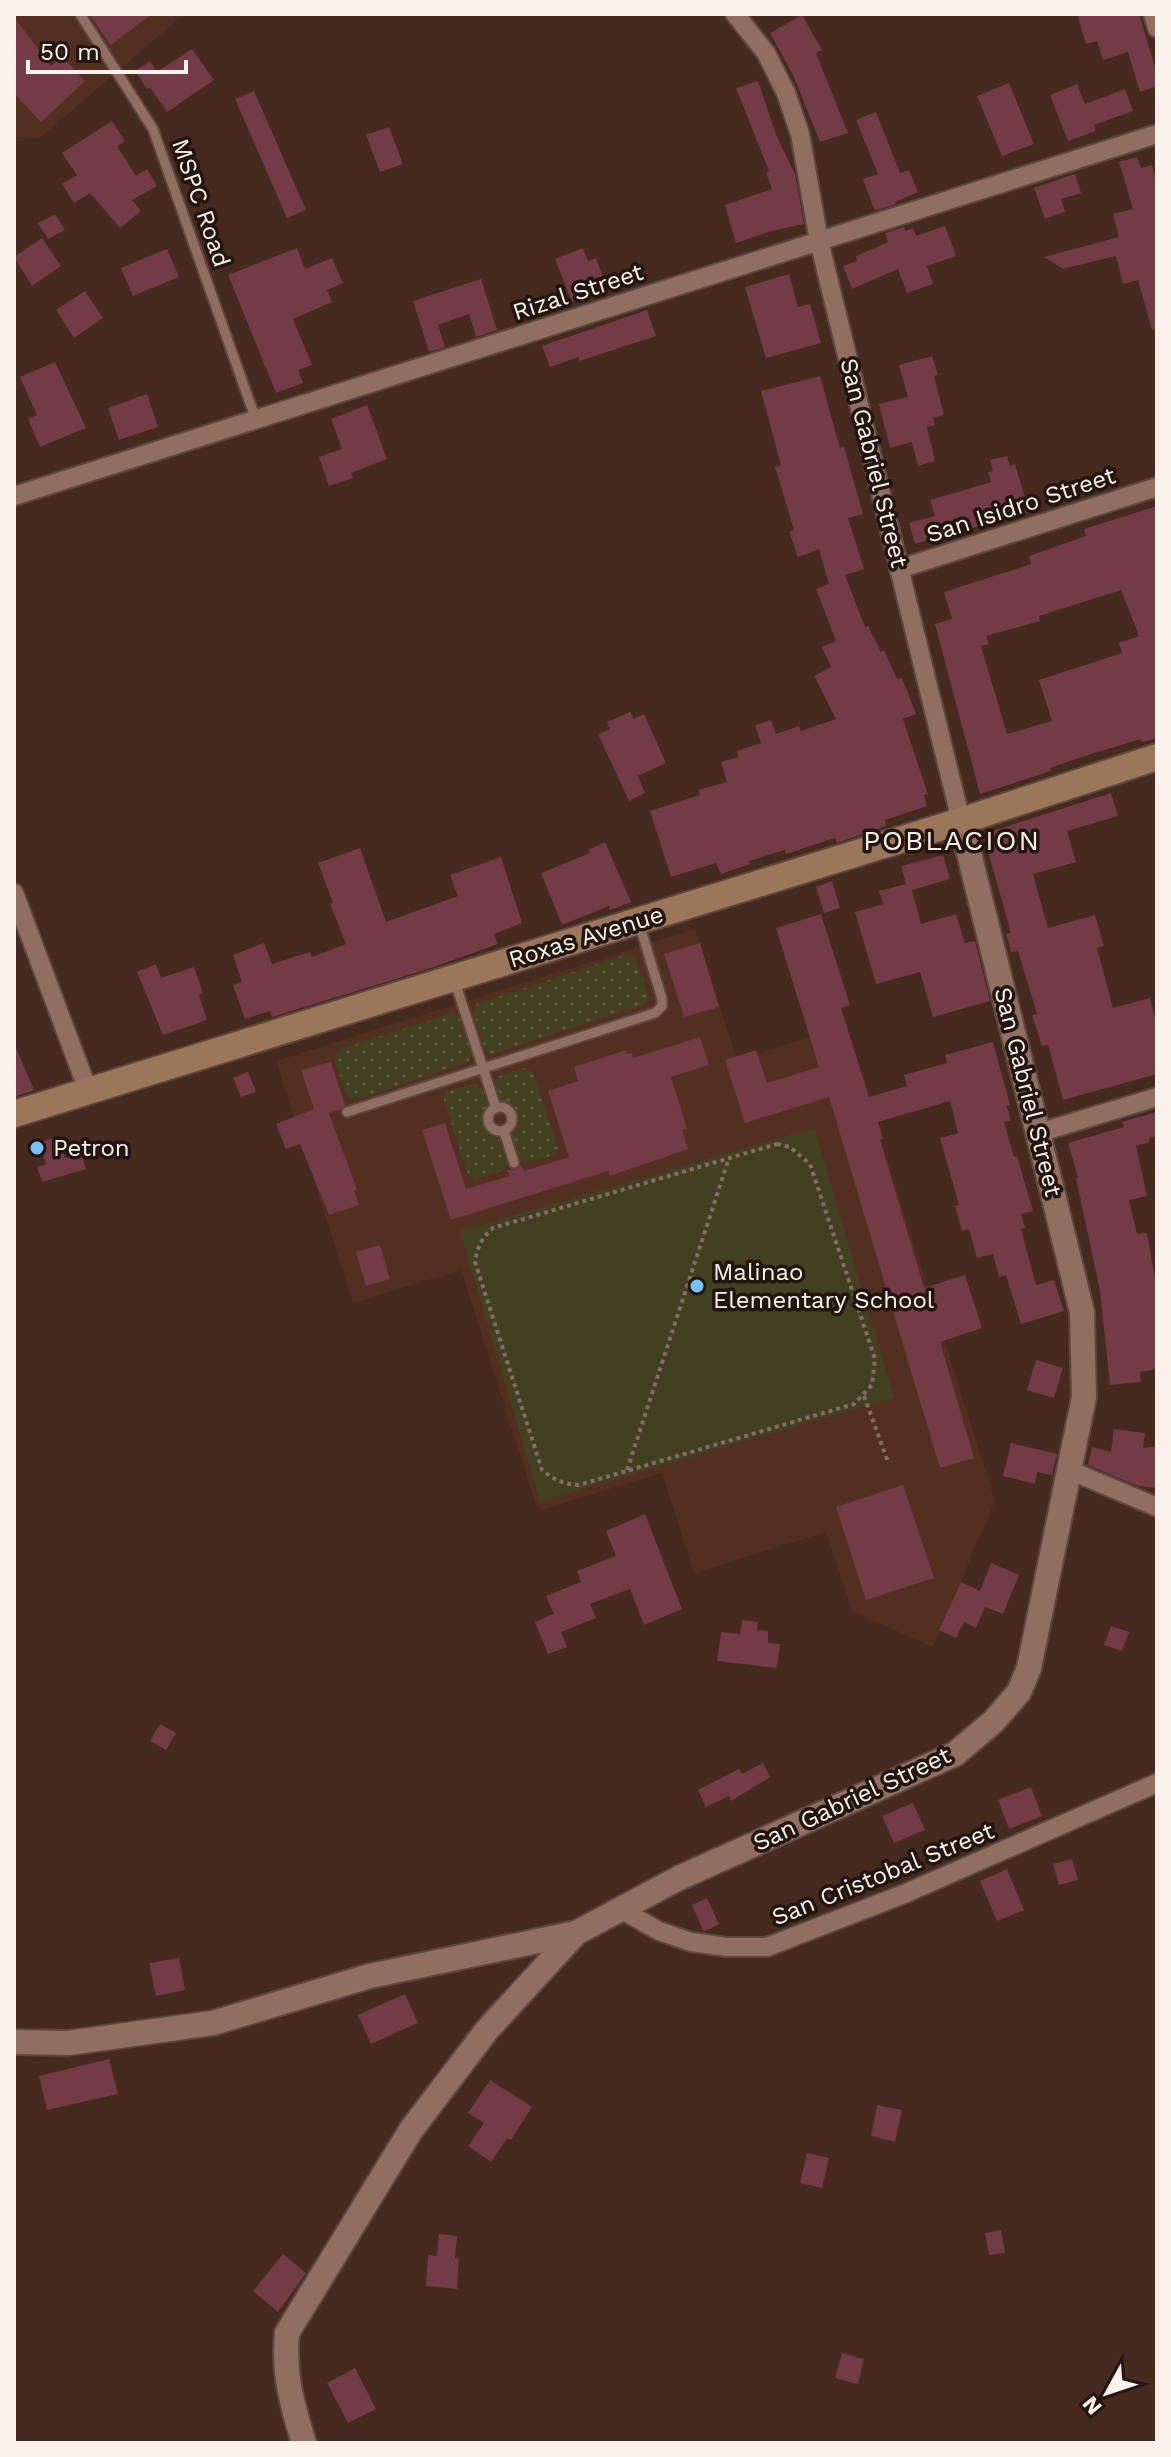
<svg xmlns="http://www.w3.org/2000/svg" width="1171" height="2457" viewBox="0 0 1171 2457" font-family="'Work Sans',sans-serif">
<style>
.built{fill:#532f22}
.grass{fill:url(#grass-dots)}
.park{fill:#434022}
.building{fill:#723b45;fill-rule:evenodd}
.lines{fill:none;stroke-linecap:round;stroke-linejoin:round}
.service-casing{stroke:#5d473e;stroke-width:13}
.minor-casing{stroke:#5d473e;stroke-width:22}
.tertiary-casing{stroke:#5d473e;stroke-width:28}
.secondary-casing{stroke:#5d473e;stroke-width:30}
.path{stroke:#846c64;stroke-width:4;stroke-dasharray:4 4;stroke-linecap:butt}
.service{stroke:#906e62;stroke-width:9}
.minor{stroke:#906e62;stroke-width:18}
.tertiary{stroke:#906e62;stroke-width:24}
.secondary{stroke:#9c765b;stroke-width:26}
.poi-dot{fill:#7bbef8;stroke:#231611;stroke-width:3}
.labels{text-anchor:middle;stroke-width:7;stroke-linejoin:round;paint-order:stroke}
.street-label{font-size:24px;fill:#fdf1ec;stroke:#231611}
.poi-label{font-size:24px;fill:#fdf1ec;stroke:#231611;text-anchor:start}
.quarter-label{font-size:28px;letter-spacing:2px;fill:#fdf1ec;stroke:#231611}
</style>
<defs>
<pattern id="grass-dots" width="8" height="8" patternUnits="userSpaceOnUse" patternTransform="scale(2)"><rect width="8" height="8" fill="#434022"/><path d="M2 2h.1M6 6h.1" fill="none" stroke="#5f5c42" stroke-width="1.8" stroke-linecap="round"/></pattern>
</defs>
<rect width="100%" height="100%" fill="#46291f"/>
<g class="built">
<polygon points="14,14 184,14 40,138 14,137"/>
<polygon points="695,929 737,1060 845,1026 995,1501 933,1647 852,1611 826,1532 694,1573 662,1473 538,1511 461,1270 353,1303 276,1061"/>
</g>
<g class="grass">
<polygon points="628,954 636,959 648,997 645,1004 493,1054 486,1052 473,1012 477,1004"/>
<polygon points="454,1013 459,1017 472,1056 468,1062 355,1100 347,1096 334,1058 338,1050"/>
<path d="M525,1068L533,1073L558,1148L555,1155L525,1163L519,1160L512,1135C525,1121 518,1105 501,1100L495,1081L499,1076Z"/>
<path d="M473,1084L482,1088L488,1105C476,1119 482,1133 499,1139L507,1164L503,1170L474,1179L468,1175L443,1097L446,1092Z"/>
</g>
<polygon class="park" points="814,1128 894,1398 540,1501 460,1231"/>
<g class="building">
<polygon points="89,14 152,14 111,45"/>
<polygon points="1077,14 1139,14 1157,74 1157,86 1140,92 1128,52 1103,60 1097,41 1086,44"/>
<polygon points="802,15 822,50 816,53 848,133 820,142 793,75 770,33"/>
<polygon points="14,17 51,66 62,56 85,81 41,122 14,93"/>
<polygon points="192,49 214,80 167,112 150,87 147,89 135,71 150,61 157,72"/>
<polygon points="758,81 777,137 795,174 804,224 771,231 736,243 725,205 772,189 766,173 769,171 736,88"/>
<polygon points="1009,83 1034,144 1002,156 977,96"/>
<polygon points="1077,84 1085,104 1125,89 1133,111 1094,125 1096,131 1068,141 1050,95"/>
<polygon points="254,91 306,210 287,218 235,99"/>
<polygon points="876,112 900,173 909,170 918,192 895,202 896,204 877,210 874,209 863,179 878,174 856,120"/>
<polygon points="112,121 125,141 117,146 136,176 147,169 157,186 132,200 141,211 120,228 90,193 74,203 62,184 77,175 62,153"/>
<polygon points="389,127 403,164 380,172 366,135"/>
<polygon points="1137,157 1141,168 1152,165 1157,184 1157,329 1152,330 1138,280 1123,284 1116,256 1063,269 1044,257 1119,237 1113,214 1133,209 1119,162"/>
<polygon points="1075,174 1081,193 1061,199 1065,212 1045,219 1034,188"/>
<polygon points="55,214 65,230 48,239 38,223"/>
<polygon points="945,226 956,256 927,266 933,284 907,293 898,269 852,289 843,266 857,261 856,256 888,242 885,233 904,227 905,231 913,228 916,236"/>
<polygon points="42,238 61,266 32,286 14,257"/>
<polygon points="297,248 305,269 332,258 343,283 327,290 332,302 293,319 312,365 298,370 303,383 276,393 228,275"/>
<polygon points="583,248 588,261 596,258 607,288 572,302 555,259"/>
<polygon points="167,249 179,277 133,296 121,268"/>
<polygon points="789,274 798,307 810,304 821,343 766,358 745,287"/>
<polygon points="481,279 497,330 476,337 469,314 438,325 445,347 429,352 413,301"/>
<polygon points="85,291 103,318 74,338 56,310"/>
<polygon points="647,310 656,336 580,361 578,357 550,367 542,346"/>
<polygon points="932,356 938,375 934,376 944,415 933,418 935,425 927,427 935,461 918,466 912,442 890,448 879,404 908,397 899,365"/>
<polygon points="55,362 86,428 40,447 28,419 37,415 20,377"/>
<polygon points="820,376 840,448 844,447 863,514 848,518 864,569 845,575 865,627 868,626 881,652 884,650 897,679 902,678 916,714 903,719 928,794 924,795 927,806 885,820 886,826 837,843 835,838 786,854 785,850 749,861 750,864 721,874 716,863 671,877 650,811 700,795 698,790 727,782 721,762 739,757 737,751 761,743 755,725 771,720 776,734 799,726 801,731 836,719 814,676 831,667 822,647 836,641 816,589 829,584 819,549 798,557 789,532 794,530 775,467 781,465 761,391"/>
<polygon points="147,394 158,427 119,440 108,408"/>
<polygon points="367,405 387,459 351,473 353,478 329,486 319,457 342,449 331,419"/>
<polygon points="1007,456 1010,466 1015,464 1029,512 915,544 909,523 935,516 930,500 991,482 988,472 993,471 990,460"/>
<path d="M1157,506V738L1142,742L1141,739L1088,755L1050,768L1051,771L980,794L935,624L952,619L944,592L1031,564L1029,556L1086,536L1084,529ZM1121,590L1139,636L1119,643L1122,653L1039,680L1052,721L1007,734L981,646L989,644L986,636L1040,621L1039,616Z"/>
<polygon points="630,712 634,719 644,714 666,763 638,776 645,793 629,801 598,734 610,729 607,722"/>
<polygon points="1111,793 1118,816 1067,831 1076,862 1033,874 1048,928 1095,915 1104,946 1097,948 1113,1008 1150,998 1157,1024 1157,1074 1063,1100 1048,1045 1042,1046 1032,1015 1037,1014 1018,951 1011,952 1006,934 1011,933 983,834"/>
<polygon points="605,842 631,902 610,910 609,906 562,925 541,873 590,853 588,850"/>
<polygon points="360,848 386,922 458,896 450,875 501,857 522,923 494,934 498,944 428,969 272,1017 270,1011 245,1019 233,985 242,982 233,955 264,943 272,964 310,952 312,957 346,944 330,904 333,903 318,863"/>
<polygon points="943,855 950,879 912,890 921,924 956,914 965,943 975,941 990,1001 933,1017 920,972 876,984 855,912 883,904 879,891 906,884 901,866"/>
<polygon points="832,881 840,908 824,913 816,887"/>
<polygon points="821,914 850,1005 841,1008 869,1097 907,1086 904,1075 947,1063 945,1055 993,1042 1010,1105 1007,1106 1011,1121 1004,1122 1014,1157 1017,1156 1033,1211 1021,1214 1025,1228 1021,1229 1036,1285 1054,1280 1064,1311 1021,1324 1006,1275 999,1277 993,1254 977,1258 969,1229 962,1231 955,1206 959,1205 940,1138 958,1133 950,1101 878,1122 883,1139 880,1140 924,1288 965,1275 982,1328 940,1342 974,1458 940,1468 829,1097 745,1123 725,1060 756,1050 767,1083 819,1067 776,928"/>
<polygon points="700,943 719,1007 684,1017 664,954"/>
<polygon points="156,964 161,978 194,967 203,993 199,995 207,1020 163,1035 137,972"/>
<polygon points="700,1037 709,1065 671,1077 687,1129 682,1130 688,1149 610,1176 608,1171 451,1220 422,1130 445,1123 466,1189 509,1176 507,1170 515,1170 521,1165 524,1171 569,1157 548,1091 578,1081 574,1067 626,1050 627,1054 632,1053 633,1058"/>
<polygon points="14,1043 34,1090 14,1097"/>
<polygon points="331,1062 345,1105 340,1110 329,1113 357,1190 354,1190 359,1205 329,1215 300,1144 286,1149 276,1124 314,1109 301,1070"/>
<polygon points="248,1072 256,1092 241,1097 233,1078"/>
<polygon points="1157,1112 1157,1137 1149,1138 1150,1142 1136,1146 1147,1196 1129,1200 1137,1234 1147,1233 1157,1289 1157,1369 1140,1372 1141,1382 1110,1385 1100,1291 1076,1178 1078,1178 1068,1143 1124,1127 1122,1122"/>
<polygon points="58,1137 65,1158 81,1154 86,1169 42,1182 37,1167 46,1164 39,1142"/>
<polygon points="380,1245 390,1279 366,1286 356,1252"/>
<polygon points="1036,1360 1063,1368 1054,1398 1027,1390"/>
<polygon points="1114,1429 1145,1433 1143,1448 1157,1446 1157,1488 1138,1486 1088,1465 1092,1447 1111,1452"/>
<polygon points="1011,1443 1057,1454 1052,1475 1037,1472 1035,1484 1003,1476"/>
<polygon points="903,1485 934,1578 866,1600 836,1507"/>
<polygon points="645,1514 682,1609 644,1625 630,1589 590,1604 596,1618 561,1632 567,1647 548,1654 535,1622 554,1614 546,1596 581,1582 577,1571 616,1556 606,1531"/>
<polygon points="991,1563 1019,1575 1003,1614 985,1607 976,1628 964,1622 956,1638 939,1630 961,1582 980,1591"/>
<polygon points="742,1620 758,1622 757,1630 768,1631 768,1643 780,1644 777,1668 717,1661 721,1632 740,1634"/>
<polygon points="1111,1626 1129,1632 1122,1651 1104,1645"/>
<polygon points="160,1724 176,1733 166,1750 150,1741"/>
<polygon points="763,1763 770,1777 731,1801 729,1796 706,1807 698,1790 739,1769 742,1774"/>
<polygon points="1031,1787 1042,1816 1009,1829 998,1800"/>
<polygon points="913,1803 925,1830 894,1843 882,1816"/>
<polygon points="1072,1859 1078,1880 1059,1885 1053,1864"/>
<polygon points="1007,1869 1024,1910 997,1921 980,1881"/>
<polygon points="707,1898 719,1924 704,1932 692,1905"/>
<polygon points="179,1958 185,1990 156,1996 149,1963"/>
<polygon points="405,1994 418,2023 371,2044 358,2015"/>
<polygon points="109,2059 118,2094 47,2110 39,2076"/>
<polygon points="490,2080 532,2107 511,2140 507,2138 491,2162 468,2146 484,2123 468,2113"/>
<polygon points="877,2105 902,2110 895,2142 871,2136"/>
<polygon points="807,2153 829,2158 822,2188 800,2183"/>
<polygon points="1001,2230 1005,2253 989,2255 985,2233"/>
<polygon points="439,2234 457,2236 455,2258 459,2258 457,2289 426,2286 428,2255 437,2256"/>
<polygon points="283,2254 306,2273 278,2312 253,2291"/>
<polygon points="842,2353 864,2359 858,2384 835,2378"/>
<polygon points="355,2368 376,2409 348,2423 327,2383"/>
</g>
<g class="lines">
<g class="service-casing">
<g id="service">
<polyline points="80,14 153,129 256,420"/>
<polyline points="455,982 496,1108"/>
<circle cx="500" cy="1119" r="12"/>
<polyline points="347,1112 655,1013 662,1006 662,999 639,923"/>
<polyline points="504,1131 514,1163"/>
</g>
</g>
<g class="minor-casing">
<g id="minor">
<polyline points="735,14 766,53 786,93 800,134 819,241 961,821"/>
<polyline points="1153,14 1157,28"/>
<polyline points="14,496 1157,134"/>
<polyline points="899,569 1157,487"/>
<polyline points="14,893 89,1093"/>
<polyline points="1038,1133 1157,1097"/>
<polyline points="1069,1470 1157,1507"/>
<polyline points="622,1910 659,1931 691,1942 727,1947 767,1947 904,1894 1157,1783"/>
</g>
</g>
<g class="tertiary-casing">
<g id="tertiary">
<polyline points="14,2042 68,2043 213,2023 370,1976 576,1933 679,1878 955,1754 994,1721 1019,1692 1029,1668 1084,1397 1082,1312 961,821"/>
<path d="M304,2443C292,2405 283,2373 287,2333L411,2130L487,2030L576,1933"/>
</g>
</g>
<g class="secondary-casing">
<polyline id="secondary" points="14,1114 961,821 1157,757"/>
</g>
<g class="path">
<path d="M777,1144L790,1147L810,1164L875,1359L872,1385L854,1404L579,1485C563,1484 554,1480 542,1470L475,1262C477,1247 482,1238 493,1228Z"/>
<polyline points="864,1396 888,1462"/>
<polyline points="627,1470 729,1158"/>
</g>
<use href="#service" class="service"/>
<use href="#minor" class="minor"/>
<use href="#tertiary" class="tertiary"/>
<use href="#secondary" class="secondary"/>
</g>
<g class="poi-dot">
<circle cx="37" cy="1148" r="8"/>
<circle cx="697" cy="1286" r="8"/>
</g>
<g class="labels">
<g class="street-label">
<text transform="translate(201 203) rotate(71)" y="8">MSPC Road</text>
<text transform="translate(578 292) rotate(-18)" y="8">Rizal Street</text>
<text transform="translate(874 463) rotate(76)" y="8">San Gabriel Street</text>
<text transform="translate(1021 505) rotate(-18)" y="8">San Isidro Street</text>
<text transform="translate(586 937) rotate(-17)" y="8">Roxas Avenue</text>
<text transform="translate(1028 1092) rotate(76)" y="8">San Gabriel Street</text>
<text transform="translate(852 1799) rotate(-25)" y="8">San Gabriel Street</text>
<text transform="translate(883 1874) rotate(-22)" y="8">San Cristobal Street</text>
</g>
<g class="poi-label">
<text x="53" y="1156">Petron</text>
<text x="713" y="1280">Malinao<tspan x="713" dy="28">Elementary School</tspan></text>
</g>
<g class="quarter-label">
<text x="952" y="850">POBLACION</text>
</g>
</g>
<rect width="1171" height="2457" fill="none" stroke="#fdf1ec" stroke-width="32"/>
<g transform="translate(1107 2393) rotate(230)" stroke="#231611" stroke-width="6" paint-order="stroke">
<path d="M0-6L14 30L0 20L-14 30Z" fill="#fdf1ec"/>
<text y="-12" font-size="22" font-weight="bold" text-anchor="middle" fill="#fdf1ec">N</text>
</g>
<path d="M28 60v12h158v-12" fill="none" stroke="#fdf1ec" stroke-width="4"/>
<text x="40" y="60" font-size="24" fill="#fdf1ec" stroke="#231611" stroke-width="6" paint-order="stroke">50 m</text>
</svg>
